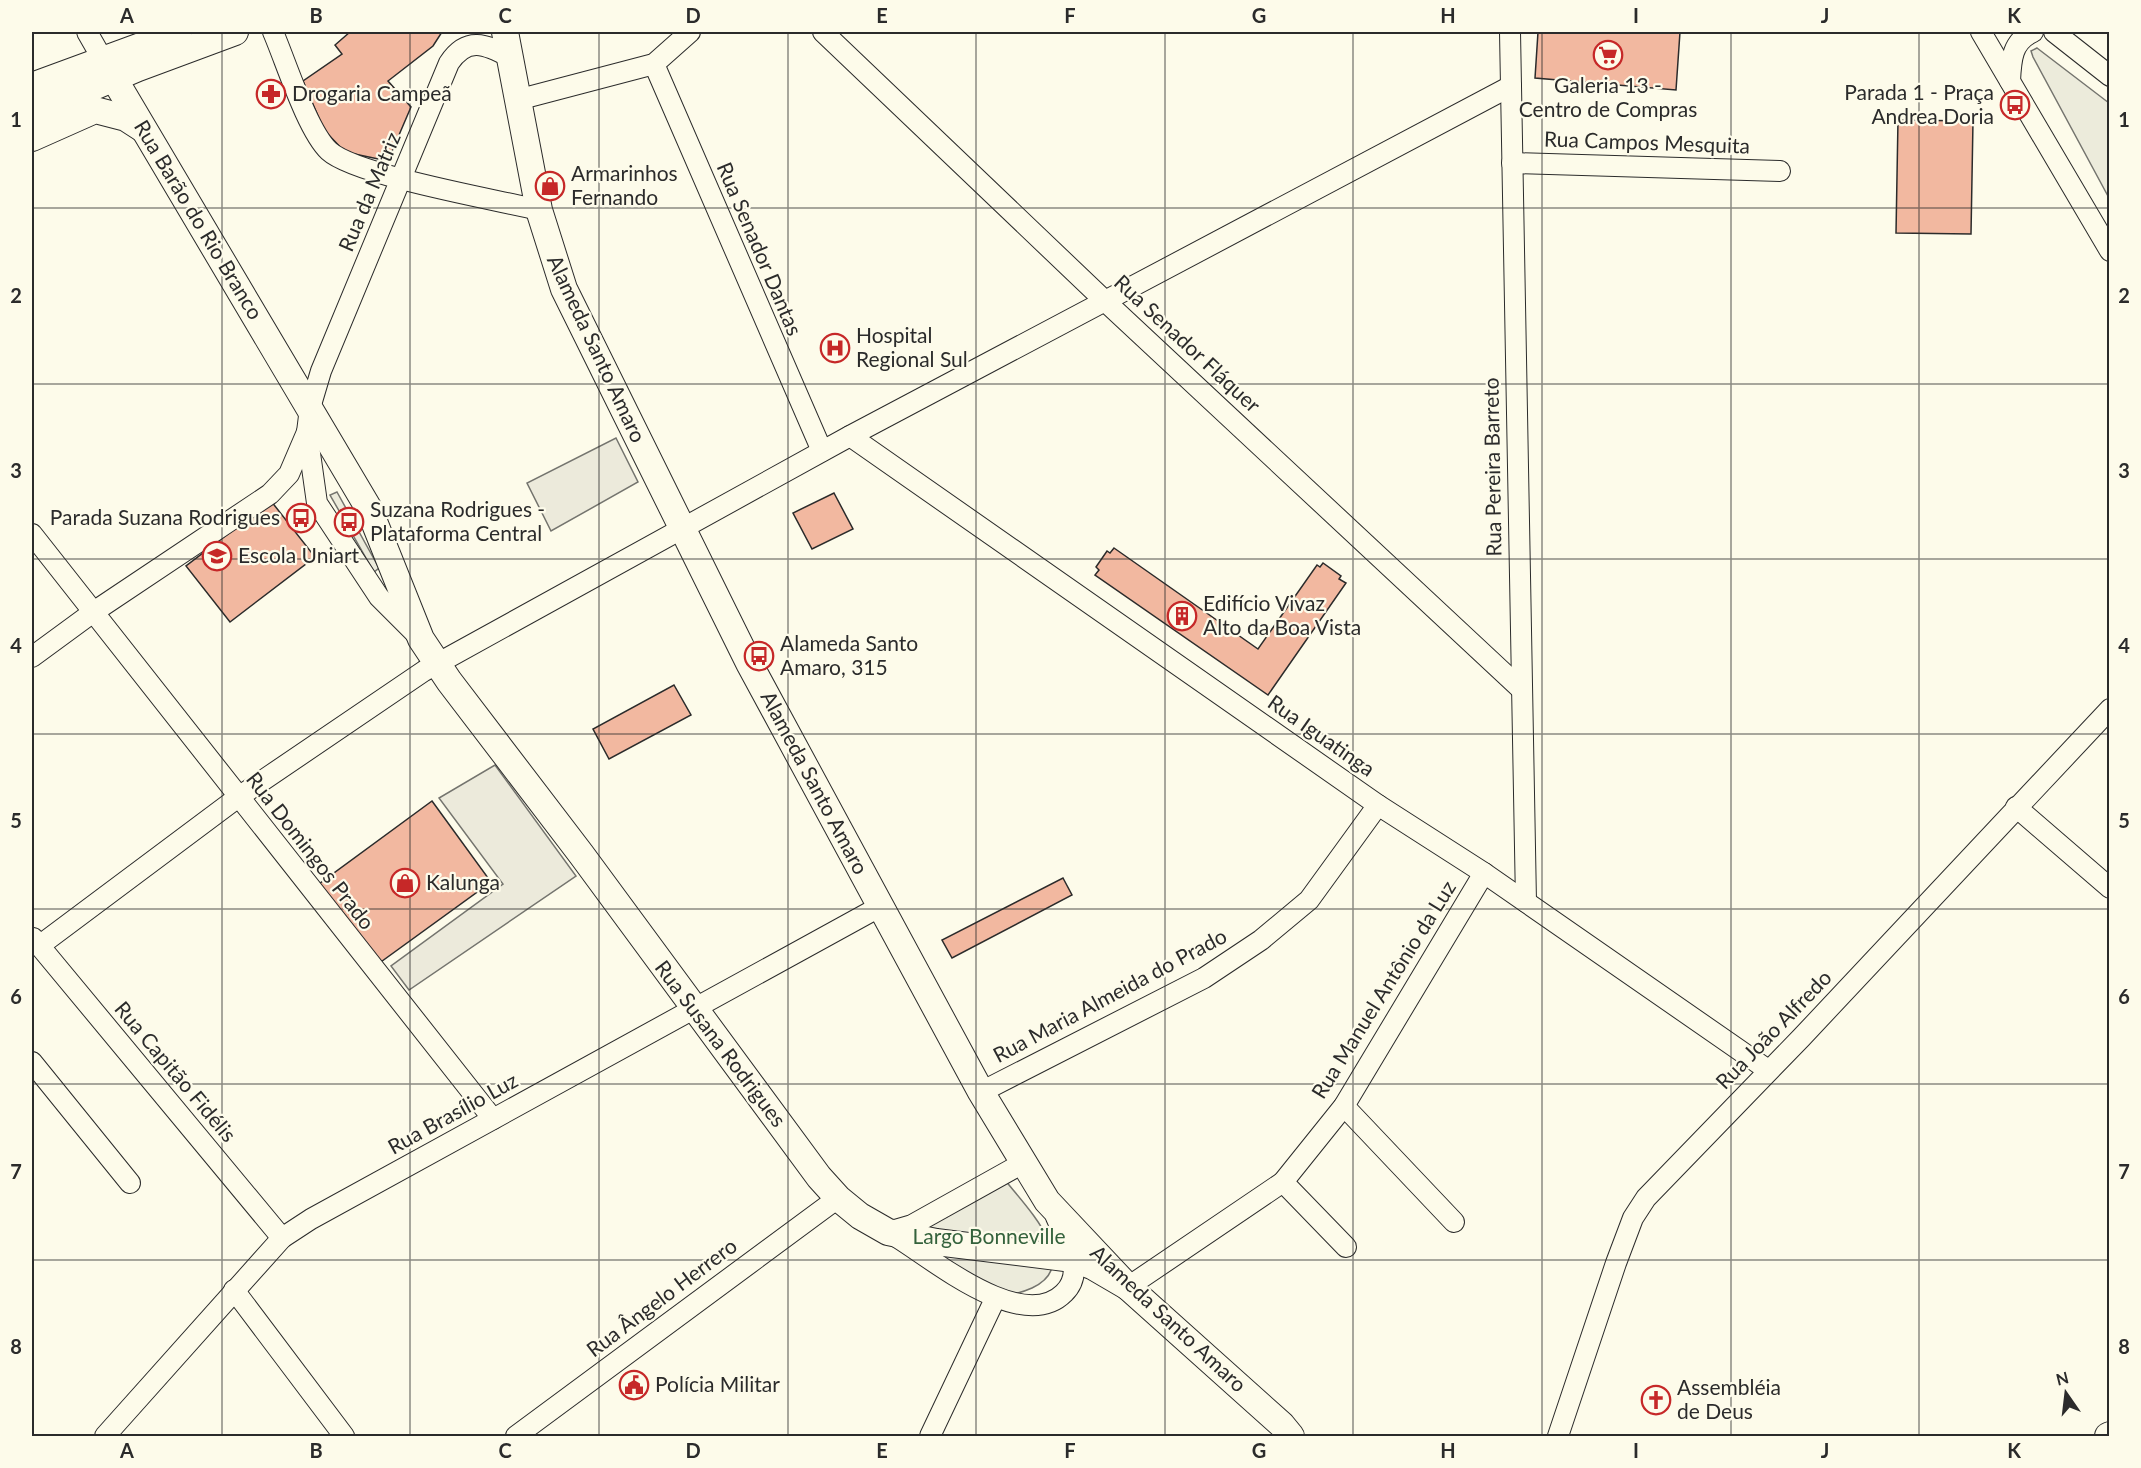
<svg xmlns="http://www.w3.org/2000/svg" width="2141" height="1468" viewBox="0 0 2141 1468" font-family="Lato,sans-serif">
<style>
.green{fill:#ecebdb;stroke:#74746e;stroke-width:1.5}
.parking{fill:#eceadb;stroke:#74746e;stroke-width:1.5}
.building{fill:#f2b8a0;stroke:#2b2b2b;stroke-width:1.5}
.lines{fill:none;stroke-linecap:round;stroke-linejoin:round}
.minor-casing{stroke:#2b2b2b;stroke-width:22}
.major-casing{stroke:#2b2b2b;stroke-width:28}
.minor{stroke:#fdfbea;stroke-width:20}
.major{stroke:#fdfbea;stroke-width:26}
.grid{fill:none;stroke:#2b2b2b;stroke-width:1.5;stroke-opacity:0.55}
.labels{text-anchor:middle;stroke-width:4.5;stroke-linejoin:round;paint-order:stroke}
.poi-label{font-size:21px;fill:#2b2b2b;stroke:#fdfbea;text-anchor:start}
.street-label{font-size:21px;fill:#2b2b2b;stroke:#fdfbea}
.park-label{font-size:21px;fill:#34623c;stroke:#fdfbea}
.neatline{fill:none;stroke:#2b2b2b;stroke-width:2}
.grid-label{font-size:20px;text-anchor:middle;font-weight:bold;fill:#2b2b2b}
</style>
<rect width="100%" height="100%" fill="#fdfbea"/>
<g class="green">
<polygon points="2037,48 2109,103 2109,198 2033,57 2031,51"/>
<polygon points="337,492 379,568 374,572 330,495"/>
<path d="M1001,1175C1022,1203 1086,1263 1032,1288C1021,1293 1003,1298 991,1293C965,1281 928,1252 902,1235Z"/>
</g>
<g class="parking">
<polygon points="616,438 638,482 551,531 527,483"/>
<polygon points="495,765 576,876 409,990 391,966 503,884 439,798"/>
</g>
<g class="building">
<polygon points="350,32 442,32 433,46 388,81 411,107 390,156 383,160 345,152 324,130 303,81 342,54 335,45"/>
<polygon points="1538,32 1680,32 1676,90 1535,78"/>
<polygon points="1898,120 1973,121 1971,234 1896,233"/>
<polygon points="834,493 853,529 812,549 793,513"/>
<polygon points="271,501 315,557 230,622 186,566"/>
<polygon points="1114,548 1258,649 1317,565 1320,567 1323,563 1341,576 1339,579 1346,583 1268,695 1095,575 1099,570 1096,567 1107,551 1110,553"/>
<polygon points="674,685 691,715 609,759 593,729"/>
<polygon points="432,801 491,882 378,964 319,884"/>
<polygon points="1063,878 1072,895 952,958 942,940"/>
</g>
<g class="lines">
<g class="minor-casing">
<g id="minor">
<polyline points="87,32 103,60"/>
<path d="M273,32C286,62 307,130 329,151C355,175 497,200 539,210"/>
<polyline points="823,32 1106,302 1522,690"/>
<polyline points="1510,32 1526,902"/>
<polyline points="1981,32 2110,251"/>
<polyline points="2054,32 2110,76"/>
<polyline points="654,64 822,451"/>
<path d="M2010,81C2011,60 2012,41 2033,32"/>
<polyline points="517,100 654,64 690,32"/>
<polyline points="1512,163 1780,171"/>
<polyline points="850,436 1378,805 1484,873 1768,1070"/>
<polyline points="32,534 493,1119"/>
<path d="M416,634L379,597L317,503L307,432L310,408L321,371L449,63C467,36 485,44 510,57"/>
<polyline points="32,657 92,613 270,494 289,474 307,432"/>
<polyline points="2016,807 2110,888"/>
<polyline points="33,938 282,1238"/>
<polyline points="39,946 237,798 424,671 850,436 1511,86"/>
<polyline points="32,1062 130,1183"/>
<polyline points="981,1092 1204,978 1261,940 1309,900 1378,805"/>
<polyline points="1344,1106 1454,1222"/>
<polyline points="1283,1182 1346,1247"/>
<polyline points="888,1232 912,1225 1023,1163"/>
<path d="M898,1238C935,1261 1023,1334 1064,1293C1086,1272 1066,1240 1056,1217"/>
<polyline points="1128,1287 1283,1182 1344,1106 1484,873"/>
<polyline points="234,1290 344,1436"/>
<polyline points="105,1436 282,1238 311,1219 881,906"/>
<polyline points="516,1436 838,1198"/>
<polyline points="930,1436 995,1299"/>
<polyline points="1558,1436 1616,1263 1633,1218 1646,1198 1801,1038 2110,709"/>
</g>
</g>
<g class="major-casing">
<g id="major">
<polyline points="505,32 539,210 564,289 749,663 981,1092 1047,1201 1128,1287 1282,1425 1291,1436"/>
<polyline points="103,60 369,509 421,639 449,681 581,854 819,1177 838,1198 860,1216 888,1232 936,1242 1073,1259 1092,1266 1128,1287"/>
<polyline points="32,86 179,32"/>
<polyline points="32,113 138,68 235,32"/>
<polyline points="32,138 95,110 126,118 143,129"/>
<polyline points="2108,1436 2110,1435"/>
</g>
</g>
<use href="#minor" class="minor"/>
<use href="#major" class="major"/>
</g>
<path class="grid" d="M222,32V1436M410,32V1436M599,32V1436M788,32V1436M976,32V1436M1165,32V1436M1353,32V1436M1542,32V1436M1731,32V1436M1919,32V1436M32,208H2110M32,384H2110M32,559H2110M32,734H2110M32,909H2110M32,1084H2110M32,1260H2110"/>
<defs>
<g id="supermarket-ring" transform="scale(1.5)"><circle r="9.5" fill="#fdfbea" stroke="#c62828" stroke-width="1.5"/><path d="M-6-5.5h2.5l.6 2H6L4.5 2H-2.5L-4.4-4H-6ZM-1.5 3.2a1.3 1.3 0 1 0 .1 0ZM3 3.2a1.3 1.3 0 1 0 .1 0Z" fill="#c62828"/></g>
<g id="pharmacy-ring" transform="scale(1.5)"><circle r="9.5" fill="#fdfbea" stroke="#c62828" stroke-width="1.5"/><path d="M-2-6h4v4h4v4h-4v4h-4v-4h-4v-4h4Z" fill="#c62828"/></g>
<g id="bus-ring" transform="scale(1.5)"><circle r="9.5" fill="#fdfbea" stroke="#c62828" stroke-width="1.5"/><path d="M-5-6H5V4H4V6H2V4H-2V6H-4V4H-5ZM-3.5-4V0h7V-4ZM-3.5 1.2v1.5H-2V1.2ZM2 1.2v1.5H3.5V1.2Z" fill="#c62828"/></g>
<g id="shop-ring" transform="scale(1.5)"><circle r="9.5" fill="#fdfbea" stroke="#c62828" stroke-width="1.5"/><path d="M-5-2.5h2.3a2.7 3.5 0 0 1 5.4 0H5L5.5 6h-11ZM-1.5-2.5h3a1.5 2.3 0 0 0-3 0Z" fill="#c62828"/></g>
<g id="hospital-ring" transform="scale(1.5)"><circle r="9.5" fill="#fdfbea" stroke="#c62828" stroke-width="1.5"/><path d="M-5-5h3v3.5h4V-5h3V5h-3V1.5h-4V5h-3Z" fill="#c62828"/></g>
<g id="school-ring" transform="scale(1.5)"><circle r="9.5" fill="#fdfbea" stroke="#c62828" stroke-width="1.5"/><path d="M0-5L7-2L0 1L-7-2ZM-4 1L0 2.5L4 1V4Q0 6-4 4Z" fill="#c62828"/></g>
<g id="building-ring" transform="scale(1.5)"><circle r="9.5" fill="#fdfbea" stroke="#c62828" stroke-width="1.5"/><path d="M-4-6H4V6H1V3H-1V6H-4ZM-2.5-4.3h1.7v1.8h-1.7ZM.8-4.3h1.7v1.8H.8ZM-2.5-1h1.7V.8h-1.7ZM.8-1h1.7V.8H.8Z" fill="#c62828"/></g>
<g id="civic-ring" transform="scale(1.5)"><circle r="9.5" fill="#fdfbea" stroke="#c62828" stroke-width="1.5"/><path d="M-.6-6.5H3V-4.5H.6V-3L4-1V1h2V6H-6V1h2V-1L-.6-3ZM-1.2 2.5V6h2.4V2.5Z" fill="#c62828"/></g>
<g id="church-ring" transform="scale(1.5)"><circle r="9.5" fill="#fdfbea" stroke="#c62828" stroke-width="1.5"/><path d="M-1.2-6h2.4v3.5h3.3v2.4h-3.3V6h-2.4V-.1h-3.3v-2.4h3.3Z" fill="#c62828"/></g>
</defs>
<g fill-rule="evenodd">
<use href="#supermarket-ring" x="1608" y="55"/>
<use href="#pharmacy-ring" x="271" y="94"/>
<use href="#bus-ring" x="2015" y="105"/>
<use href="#shop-ring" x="550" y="186"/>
<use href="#hospital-ring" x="835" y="348"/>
<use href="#bus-ring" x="301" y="518"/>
<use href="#bus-ring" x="349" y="522"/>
<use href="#school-ring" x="217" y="556"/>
<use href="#building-ring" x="1182" y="616"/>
<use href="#bus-ring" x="759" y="656"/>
<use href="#shop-ring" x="405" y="883"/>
<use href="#civic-ring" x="634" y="1385"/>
<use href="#church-ring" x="1656" y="1400"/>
</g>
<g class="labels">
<g class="poi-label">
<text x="1608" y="93" text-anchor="middle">Galeria 13 -<tspan x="1608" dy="24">Centro de Compras</tspan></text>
<text x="1994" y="100" text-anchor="end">Parada 1 - Praça<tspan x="1994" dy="24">Andrea Doria</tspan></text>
<text x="292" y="101">Drogaria Campeã</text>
<text x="571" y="181">Armarinhos<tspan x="571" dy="24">Fernando</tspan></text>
<text x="856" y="343">Hospital<tspan x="856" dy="24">Regional Sul</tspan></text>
<text x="370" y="517">Suzana Rodrigues -<tspan x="370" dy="24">Plataforma Central</tspan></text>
<text x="280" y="525" text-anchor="end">Parada Suzana Rodrigues</text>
<text x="238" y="563">Escola Uniart</text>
<text x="1203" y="611">Edifício Vivaz<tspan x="1203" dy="24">Alto da Boa Vista</tspan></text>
<text x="780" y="651">Alameda Santo<tspan x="780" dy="24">Amaro, 315</tspan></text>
<text x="426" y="890">Kalunga</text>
<text x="655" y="1392">Polícia Militar</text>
<text x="1677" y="1395">Assembléia<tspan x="1677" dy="24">de Deus</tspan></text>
</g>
<g class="street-label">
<text transform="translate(1647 143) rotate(2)" y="7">Rua Campos Mesquita</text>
<text transform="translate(370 192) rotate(-67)" y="7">Rua da Matriz</text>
<text transform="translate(198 220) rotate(59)" y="7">Rua Barão do Rio Branco</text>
<text transform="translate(759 249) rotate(67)" y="7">Rua Senador Dantas</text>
<text transform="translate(1187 344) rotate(43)" y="7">Rua Senador Fláquer</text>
<text transform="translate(596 349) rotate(65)" y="7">Alameda Santo Amaro</text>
<text transform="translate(1493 467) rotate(-91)" y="7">Rua Pereira Barreto</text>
<text transform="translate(1321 736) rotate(35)" y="7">Rua Iguatinga</text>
<text transform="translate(814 783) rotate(62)" y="7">Alameda Santo Amaro</text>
<text transform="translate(310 851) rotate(52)" y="7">Rua Domingos Prado</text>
<text transform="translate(1384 990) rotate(-58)" y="7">Rua Manuel Antônio da Luz</text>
<text transform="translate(1110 996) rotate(-28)" y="7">Rua Maria Almeida do Prado</text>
<text transform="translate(1774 1030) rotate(-46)" y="7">Rua João Alfredo</text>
<text transform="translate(720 1044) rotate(53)" y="7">Rua Susana Rodrigues</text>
<text transform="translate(175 1072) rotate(50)" y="7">Rua Capitão Fidélis</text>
<text transform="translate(453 1114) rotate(-29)" y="7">Rua Brasílio Luz</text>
<text transform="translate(662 1298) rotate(-37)" y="7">Rua Ângelo Herrero</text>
<text transform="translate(1168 1319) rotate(43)" y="7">Alameda Santo Amaro</text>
</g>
<g class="park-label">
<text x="989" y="1244">Largo Bonneville</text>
</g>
</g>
<rect width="2141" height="1468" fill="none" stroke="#fdfbea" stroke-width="66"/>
<g transform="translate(2066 1393) rotate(346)" stroke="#fdfbea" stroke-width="4.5" paint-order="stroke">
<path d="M0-4.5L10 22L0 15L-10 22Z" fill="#2b2b2b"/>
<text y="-9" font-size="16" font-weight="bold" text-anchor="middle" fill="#2b2b2b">N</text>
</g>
<rect x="33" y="33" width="2075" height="1402" class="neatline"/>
<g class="grid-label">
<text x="127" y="23">A</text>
<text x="316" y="23">B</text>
<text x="505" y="23">C</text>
<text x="693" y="23">D</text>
<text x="882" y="23">E</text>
<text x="1070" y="23">F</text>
<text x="1259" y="23">G</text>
<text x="1448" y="23">H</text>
<text x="1636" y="23">I</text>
<text x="1825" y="23">J</text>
<text x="2014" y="23">K</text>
<text x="16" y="127">1</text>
<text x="2124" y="127">1</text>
<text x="16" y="303">2</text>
<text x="2124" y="303">2</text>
<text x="16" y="478">3</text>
<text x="2124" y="478">3</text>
<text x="16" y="653">4</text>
<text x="2124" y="653">4</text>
<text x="16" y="828">5</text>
<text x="2124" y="828">5</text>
<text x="16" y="1004">6</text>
<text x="2124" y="1004">6</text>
<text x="16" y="1179">7</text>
<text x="2124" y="1179">7</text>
<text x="16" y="1354">8</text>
<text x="2124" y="1354">8</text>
<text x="127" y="1458">A</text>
<text x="316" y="1458">B</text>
<text x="505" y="1458">C</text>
<text x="693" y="1458">D</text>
<text x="882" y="1458">E</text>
<text x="1070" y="1458">F</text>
<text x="1259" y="1458">G</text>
<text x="1448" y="1458">H</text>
<text x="1636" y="1458">I</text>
<text x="1825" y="1458">J</text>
<text x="2014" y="1458">K</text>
</g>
</svg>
